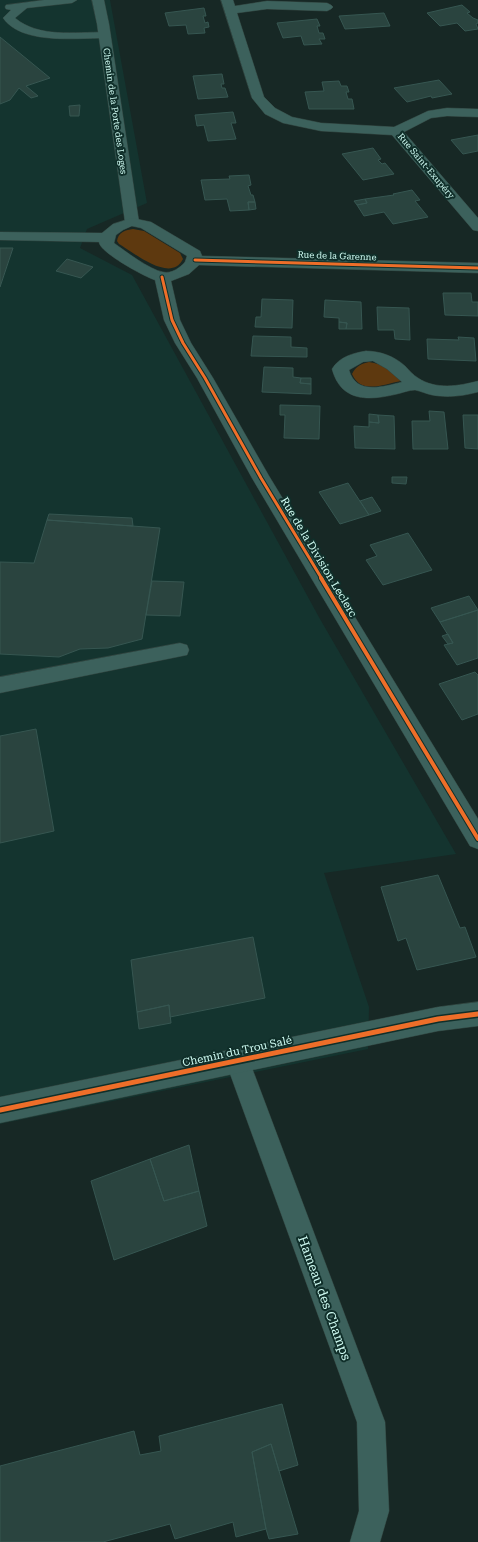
<svg xmlns="http://www.w3.org/2000/svg" width="478" height="1542" font-family="'Roboto Serif',serif">
	<style>
		.built { fill: #14342f }
		.green { fill: #5e390f }
		.building { fill: #2a443f; stroke: #365651 }
		.lines { fill: none; stroke-linecap: round; stroke-linejoin: round }
		.lane-casing { stroke: #31443f; stroke-width: 1 }
		.street-casing { stroke: #31443f; stroke-width: 1 }
		.secondary-casing { stroke: #31443f; stroke-width: 1 }
		.lane { fill: #3c615c; fill-rule: evenodd }
		.street { fill: #3c615c; fill-rule: evenodd }
		.secondary { fill: #3c615c; fill-rule: evenodd }
		.cycleway-far2-casing { stroke: #102f2a; stroke-width: 5 }
		.cycleway-far1-casing { stroke: #102f2a; stroke-width: 6 }
		.cycleway-casing { stroke: #102f2a; stroke-width: 8 }
		.cycleway-far2 { stroke: #ee6e29; stroke-width: 3 }
		.cycleway-far1 { stroke: #ee6e29; stroke-width: 4 }
		.cycleway { stroke: #ee6e29; stroke-width: 5 }
		.labels { text-anchor: middle; stroke-width: 4; stroke-linejoin: round; paint-order: stroke }
		.far-street-label { font-size: 9px; fill: #d0fcf3; stroke: #102f2a }
		.street-label { font-size: 11px; fill: #d0fcf3; stroke: #102f2a }
		.near-street-label { font-size: 13px; fill: #d0fcf3; stroke: #102f2a }
	</style>
	<rect width="100%" height="100%" fill="#172825"/>
	<!-- built -->
	<path class="built" d="M0,0H110L147,203L87,229L80,248L132,275L320,619L456,854L324,873L369,1007L368,1049L0,1124Z"/>
	<!-- green -->
	<path class="green" d="M133,229L144,231L180,253L183,259C171,284 133,252 119,244L117,241C118,232 126,230 133,229Z
		M369,362C383,364 392,370 401,381C384,384 361,395 352,374C356,366 361,364 369,362Z"/>
	<!-- building -->
	<path class="building" d="M462,5L470,12L467,13L473,18L478,20V23L476,24L478,29L465,31L457,23L440,26L427,13Z
		M204,8L206,16H203L205,23L208,22L209,27L204,28L205,33L188,34L186,25L169,26L165,13Z
		M384,13L390,26L345,29L339,16Z
		M317,19L320,26H317L319,33H323L325,39H319L322,44L304,45L301,36L283,38L277,23Z
		M0,37L50,78L26,86L38,96L31,98L19,88L10,100L0,104Z
		M222,74L224,84H221L222,88H225L228,97L198,99L193,76Z
		M439,80L452,94L432,98L431,96L407,102L394,88Z
		M339,81L341,86H347L349,92H346L348,99H352L354,109H309L305,92L324,91L322,82Z
		M80,105L79,116H70L69,106Z
		M233,112L236,123H231L236,139L208,141L204,125L197,126L195,115Z
		M478,135V151L463,154L451,140Z
		M373,148L381,159L378,160L382,164L385,163L394,174L363,180L342,154Z
		M249,175L251,185L248,186L251,195H253L255,202H248L249,210L230,211L227,199L205,200L201,180L230,179L229,176Z
		M412,190L420,200L415,201L428,217L393,224L384,212L364,216L357,205L367,203L365,199L394,195L393,194Z
		M365,199L367,203L357,205L354,201Z
		M248,202H255L256,209L249,210Z
		M0,248H13L0,287Z
		M67,259L93,267L81,278L56,271Z
		M443,293H471L472,302H478V316L445,315Z
		M262,299L293,300L292,328L255,327L256,317H261Z
		M325,300L361,302L362,329H346L347,323L339,322V318L324,317Z
		M377,307L409,308L410,340L395,339L394,330H378Z
		M339,322L347,323L346,329H339Z
		M253,336L291,337V347L307,348V357L251,356Z
		M458,337L474,338L476,361L428,359L427,339L459,340Z
		M264,367L293,368V377L301,378L300,383L311,384V394L262,392Z
		M301,378H311V384L300,383Z
		M280,405L320,406L319,439L284,438L285,415H280Z
		M429,411L444,412L448,449H413L412,421H430Z
		M369,414L378,415L379,423L369,422Z
		M378,415L394,416L395,449L355,448L354,426L369,427V422L379,423Z
		M463,415H478V449L465,448Z
		M392,477H407L406,484L392,483Z
		M348,483L369,515L340,524L319,492Z
		M372,497L381,511L369,515L360,501Z
		M49,514L132,518L133,526L47,520Z
		M47,520L160,528L142,639L108,648L80,649L59,657L0,654V562L34,563Z
		M408,533L432,570L383,585L366,560L377,556L370,545Z
		M152,581L184,582L180,616L146,615Z
		M469,596L478,610L440,622L431,608Z
		M478,610V658L457,665L444,645L453,643L440,622Z
		M448,634L453,643L448,644L442,636Z
		M475,672L478,675V714L462,720L439,684Z
		M36,729L54,831L0,843V736Z
		M438,875L460,928L465,927L476,957L417,970L406,938L398,941L381,887Z
		M253,937L265,998L170,1017L169,1005L137,1012L131,960Z
		M169,1005L171,1023L139,1029L137,1012Z
		M189,1145L199,1191L164,1201L150,1159Z
		M150,1159L164,1201L199,1191L207,1226L114,1260L91,1181Z
		M282,1404L298,1465L279,1471L271,1444L252,1452L266,1529L236,1537L233,1522L175,1539L170,1524L103,1542H0V1466L134,1431L140,1455L161,1451L159,1436Z
		M271,1444L298,1534L269,1539L266,1529L252,1452Z"/>
	<g class="lines">
		<!-- lane casing -->
		<g class="lane-casing">
			<path id="lane" d="M44,0H77L72,3L27,8L15,18C39,38 75,32 105,32L111,35L105,38C75,38 22,45 3,18L11,10L6,9L5,7L6,5Z
				M180,643L187,645L189,650L187,655L0,693V677Z
				M237,1048L245,1052L249,1060L385,1422L389,1511L380,1542H350L359,1511L357,1422L225,1060L229,1052Z"/>
		</g>
		<!-- street casing -->
		<g class="street-casing">
			<path id="street" d="M92,0H104L109,24L139,222L137,225L132,226L127,225L125,222L97,24Z
				M221,0H233L235,6L267,1L327,3L331,5L333,7L331,9L327,11L267,9L237,13L264,97L275,108L292,117L321,123L394,127L428,111L447,108L478,109V117L447,116L431,118L404,132L478,218V231L473,230L392,135L321,131L283,123L265,114L252,98Z
				M366,351C380,351 394,356 405,366C409,370 413,375 418,378C436,390 459,386 478,381V392C463,396 448,398 432,395C427,394 420,391 415,390C409,390 402,393 397,394C368,401 341,402 332,369C339,357 353,353 366,351ZM373,361L387,369L402,382C382,387 356,395 349,370L363,362Z
				M478,1002V1026L438,1031L0,1123V1097L438,1007Z"/>
		</g>
		<!-- secondary casing -->
		<g class="secondary-casing">
			<path id="secondary" d="M132,218L151,222L200,251L202,256L478,263V273L199,265L189,274L171,281L180,320L191,343L213,378L269,476L478,819V849L470,846L252,478L197,378L175,343L164,320L155,280C145,277 99,252 99,242L0,240V232L102,233L113,224ZM132,226L141,228L187,256L185,262C180,268 171,274 163,272C150,270 125,251 114,243L116,235L123,230Z"/>
		</g>
		<!-- lane -->
		<use href="#lane" class="lane"/>
		<!-- street -->
		<use href="#street" class="street"/>
		<!-- secondary -->
		<use href="#secondary" class="secondary"/>
		<!-- cycleway-far2 casing -->
		<g class="cycleway-far2-casing">
			<path id="cycleway-far2" d="M195,260L478,268
				M162,277L172,320L183,343L205,378L261,478L322,579"/>
		</g>
		<!-- cycleway-far1 casing -->
		<g class="cycleway-far1-casing">
			<path id="cycleway-far1" d="M321,578L478,839"/>
		</g>
		<!-- cycleway casing -->
		<g class="cycleway-casing">
			<path id="cycleway" d="M0,1110L438,1019L478,1014"/>
		</g>
		<!-- cycleway-far2 -->
		<use href="#cycleway-far2" class="cycleway-far2"/>
		<!-- cycleway-far1 -->
		<use href="#cycleway-far1" class="cycleway-far1"/>
		<!-- cycleway -->
		<use href="#cycleway" class="cycleway"/>
	</g>
	<g class="labels">
		<!-- far-street labels -->
		<g class="far-street-label">
			<text transform="translate(115 111) rotate(82)" y="3">Chemin de la Porte des Loges</text>
			<text transform="translate(426 166) rotate(50)" y="3">Rue Saint-Exupéry</text>
			<text transform="translate(337 256) rotate(2)" y="3">Rue de la Garenne</text>
		</g>
		<!-- street labels -->
		<g class="street-label">
			<text transform="translate(319 557) rotate(59)" y="4">Rue de la Division Leclerc</text>
			<text transform="translate(237 1051) rotate(-12)" y="4">Chemin du Trou Salé</text>
		</g>
		<!-- near-street labels -->
		<g class="near-street-label">
			<text transform="translate(325 1298) rotate(70)" y="5">Hameau des Champs</text>
		</g>
	</g>
</svg>
